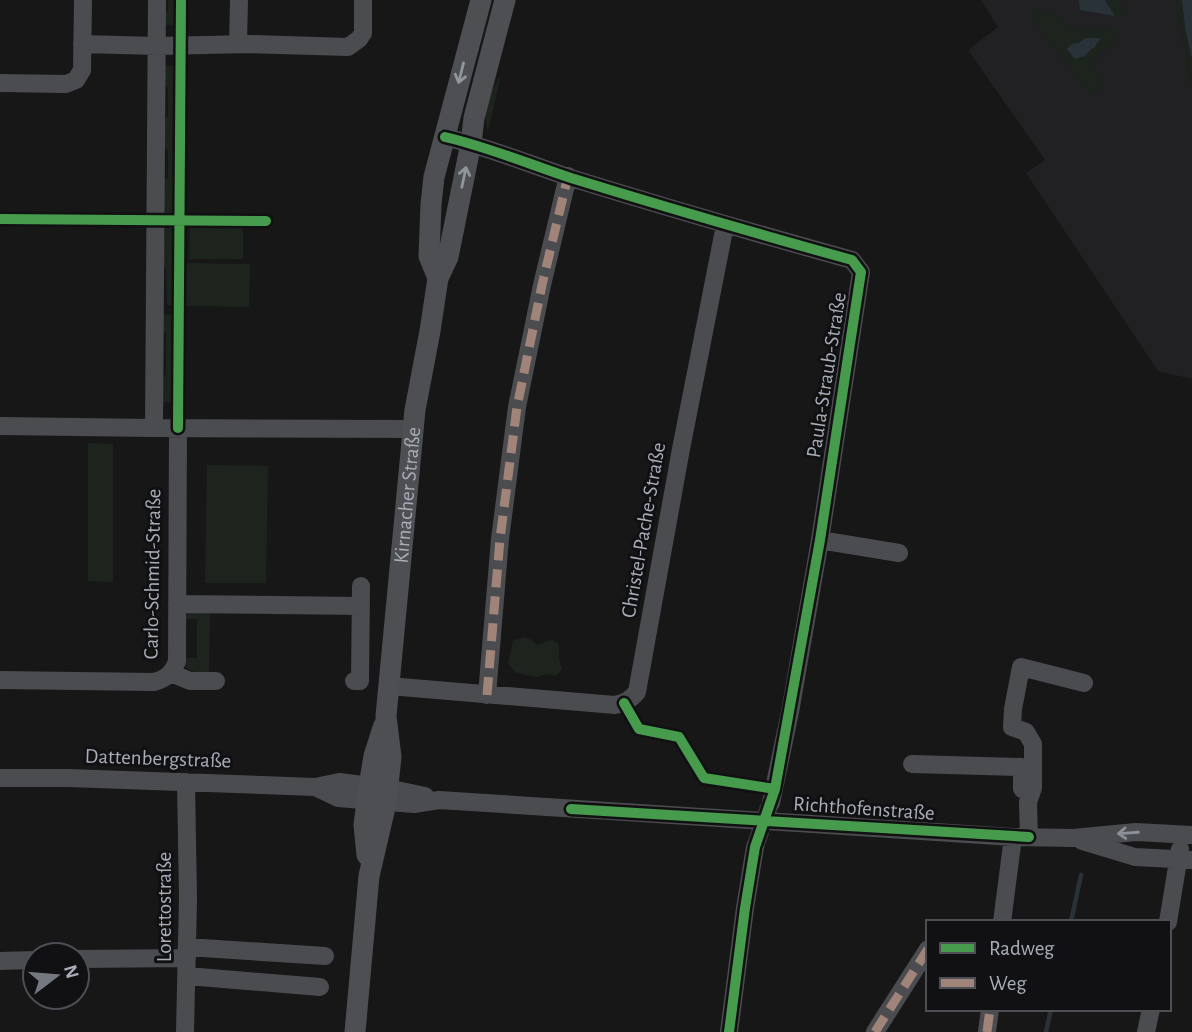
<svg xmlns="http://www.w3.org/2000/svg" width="1192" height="1032" font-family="'Alegreya Sans',sans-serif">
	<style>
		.built { fill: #212123 }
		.green { fill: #1d241e; fill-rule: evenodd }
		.water { fill: #2a3239 }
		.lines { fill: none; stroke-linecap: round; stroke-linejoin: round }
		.stream { stroke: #2a3239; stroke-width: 4.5 }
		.minor-tunnel { stroke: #343537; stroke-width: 18; stroke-dasharray: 18 9; stroke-linecap: butt }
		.minor { stroke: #4b4c50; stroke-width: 18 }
		.major { stroke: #4d4f52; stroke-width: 21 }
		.quiet { stroke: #a18479; stroke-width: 9; stroke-dasharray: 18 9; stroke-linecap: butt }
		.cycleway-casing { stroke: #111113; stroke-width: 15 }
		.cycleway { stroke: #469c4c; stroke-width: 10 }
		.oneway { stroke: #91969e }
		.oneway2 { stroke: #8c9099 }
		.labels { text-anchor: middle; stroke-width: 6; stroke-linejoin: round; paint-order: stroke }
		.street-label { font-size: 21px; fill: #a8adb8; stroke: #111113 }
	</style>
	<rect width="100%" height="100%" fill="#171717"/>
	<!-- built -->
	<path class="built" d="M981,0H1176L1192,85V379L1158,371L1026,173L1045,160L968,50L998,27Z"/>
	<!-- green -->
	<path class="green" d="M168,0H179V26L165,25L164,13L168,11Z
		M1105,0H1121L1124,17L1115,16Z
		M1176,0H1182L1185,28L1192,59V85Z
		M1034,10L1059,14L1063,24C1074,28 1086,33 1097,27C1102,32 1107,29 1113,27V31L1119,39L1091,63L1100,74L1097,77L1104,87L1091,96L1033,19ZM1100,38V42L1094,48H1091L1085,56L1072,57L1067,50C1070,46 1074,42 1079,43L1084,39Z
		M164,66H178L177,218L165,217L163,181L168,177V150L163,146V121L168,116V88L164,83Z
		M501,75L488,131C481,109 490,93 501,75Z
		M166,225H177L176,305H167L166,268L162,263Z
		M190,227H243V259H189Z
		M183,263L250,264L249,307L182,306Z
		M177,314L176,402H161V380L166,375V334L161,329L163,316L166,315Z
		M88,443L113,444V582L88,581Z
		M207,465L268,466L266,583H205Z
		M210,612L209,672C197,672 184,674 183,658H197V619H184L189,613Z
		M523,637L530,639L538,645L552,639L559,645V658L562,669L556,676L547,674L538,677L516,673L508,663L513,641Z"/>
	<!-- water -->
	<path class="water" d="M1079,0H1105L1115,16L1080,10Z
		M1182,0H1192V59L1185,28Z
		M1085,38H1101L1094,48L1091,49L1085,56L1075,59L1067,49C1070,46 1074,42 1079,43Z"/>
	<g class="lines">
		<!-- stream -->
		<path class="stream" d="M1071,922L1081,875
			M1046,1032L1051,1009"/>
		<!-- minor-tunnel -->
		<path class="minor-tunnel" d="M755,847L769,807"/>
		<!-- minor -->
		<path class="minor" d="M157,0L154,428L413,429
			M82,44L157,46L250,44L348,47L359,39L363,33V0
			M238,44L239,0
			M0,83L66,84L76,80L82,70L83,0
			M445,137C488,147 529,164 571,178C665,207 758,234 852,260L861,272L820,540L790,712L771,803
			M0,426L154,428
			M820,540L899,553
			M177,604L361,606
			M171,673L190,681H216
			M0,680L154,682C166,679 173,673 177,661L178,428
			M354,681H360L361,586
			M389,686L615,705C625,703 630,700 637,692L681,449L725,225
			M487,695L500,539L517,407L542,285L568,176
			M912,764L1022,767V789
			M0,778H69L315,787L339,782L387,788L425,796
			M315,787L338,798L414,804L439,800L1013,837L1073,838L1136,832L1192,835
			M1029,837L1028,802L1033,788V744L1026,732L1012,727L1013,709L1021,667L1084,683
			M1082,841L1135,857L1192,860
			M1002,922L1013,837
			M1168,922L1180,849
			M187,947L325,956
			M77,959L187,958
			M0,961L35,960
			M187,976L320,987
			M185,1032L188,898L186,782
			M729,1032L745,908L755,847
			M875,1032L928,949
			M987,1032L990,1009
			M1146,1032L1151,1009"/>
		<!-- major -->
		<g class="major">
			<path d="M438,278L429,256L431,204L434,177L481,0"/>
			<path d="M367,855L364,825L369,786L374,756L384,725"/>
			<path id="s1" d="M355,1032L369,876L386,803L391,757L386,716L415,410L430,331L438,278L448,257L471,143L474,118L505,0"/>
		</g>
		<!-- quiet -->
		<path class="quiet" d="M487,695L500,539L517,407L542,285L568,176
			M875,1032L928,949
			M987,1032L990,1009"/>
		<!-- cycleway casing -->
		<g class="cycleway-casing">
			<path id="cycleway" d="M445,137C488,147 529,164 571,178C665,207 758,234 852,260L861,272L820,540L775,789L755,847L745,908L729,1032
				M0,219L266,221
				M178,428L181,0
				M624,703L639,729L679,737L704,778L775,789
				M571,809L1029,837"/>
		</g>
		<!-- cycleway -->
		<use href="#cycleway" class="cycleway"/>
	</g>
	<!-- one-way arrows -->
	<defs><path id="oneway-shaft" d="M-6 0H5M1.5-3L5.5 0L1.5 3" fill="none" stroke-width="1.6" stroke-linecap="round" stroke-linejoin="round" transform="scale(1.75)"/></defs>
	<g class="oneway">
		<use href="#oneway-shaft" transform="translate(461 73) rotate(104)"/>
		<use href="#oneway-shaft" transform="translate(464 177) rotate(-78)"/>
	</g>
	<use class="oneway2" href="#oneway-shaft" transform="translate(1128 833) rotate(176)"/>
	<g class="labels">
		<!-- street labels -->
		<g class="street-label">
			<text transform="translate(826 375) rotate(-81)" y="7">Paula-Straub-Straße</text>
			<text dy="7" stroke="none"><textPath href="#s1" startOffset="541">Kirnacher Straße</textPath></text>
			<text transform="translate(643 530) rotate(-80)" y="7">Christel-Pache-Straße</text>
			<text transform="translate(152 574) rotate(-89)" y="7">Carlo-Schmid-Straße</text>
			<text transform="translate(158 758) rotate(2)" y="7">Dattenbergstraße</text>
			<text transform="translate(864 808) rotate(4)" y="7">Richthofenstraße</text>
			<text transform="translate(164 907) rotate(-90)" y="7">Lorettostraße</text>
		</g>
	</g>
	<!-- legend -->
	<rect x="926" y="920" width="245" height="91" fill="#111113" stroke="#4d4f55" stroke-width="2"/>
	<rect x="940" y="943" width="35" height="10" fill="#469c4c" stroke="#4d4f55" stroke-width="2"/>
	<text x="989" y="955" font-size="21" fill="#a8adb8">Radweg</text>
	<rect x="940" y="978" width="35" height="10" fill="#a18479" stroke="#4d4f55" stroke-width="2"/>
	<text x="989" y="990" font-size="21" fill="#a8adb8">Weg</text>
	<!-- north arrow -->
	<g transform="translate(56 976) rotate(74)"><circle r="33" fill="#111113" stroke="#4d4f55" stroke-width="2"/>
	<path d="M0-5L12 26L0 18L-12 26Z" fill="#757880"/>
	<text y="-10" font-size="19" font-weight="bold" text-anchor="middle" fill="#a8adb8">N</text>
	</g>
</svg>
